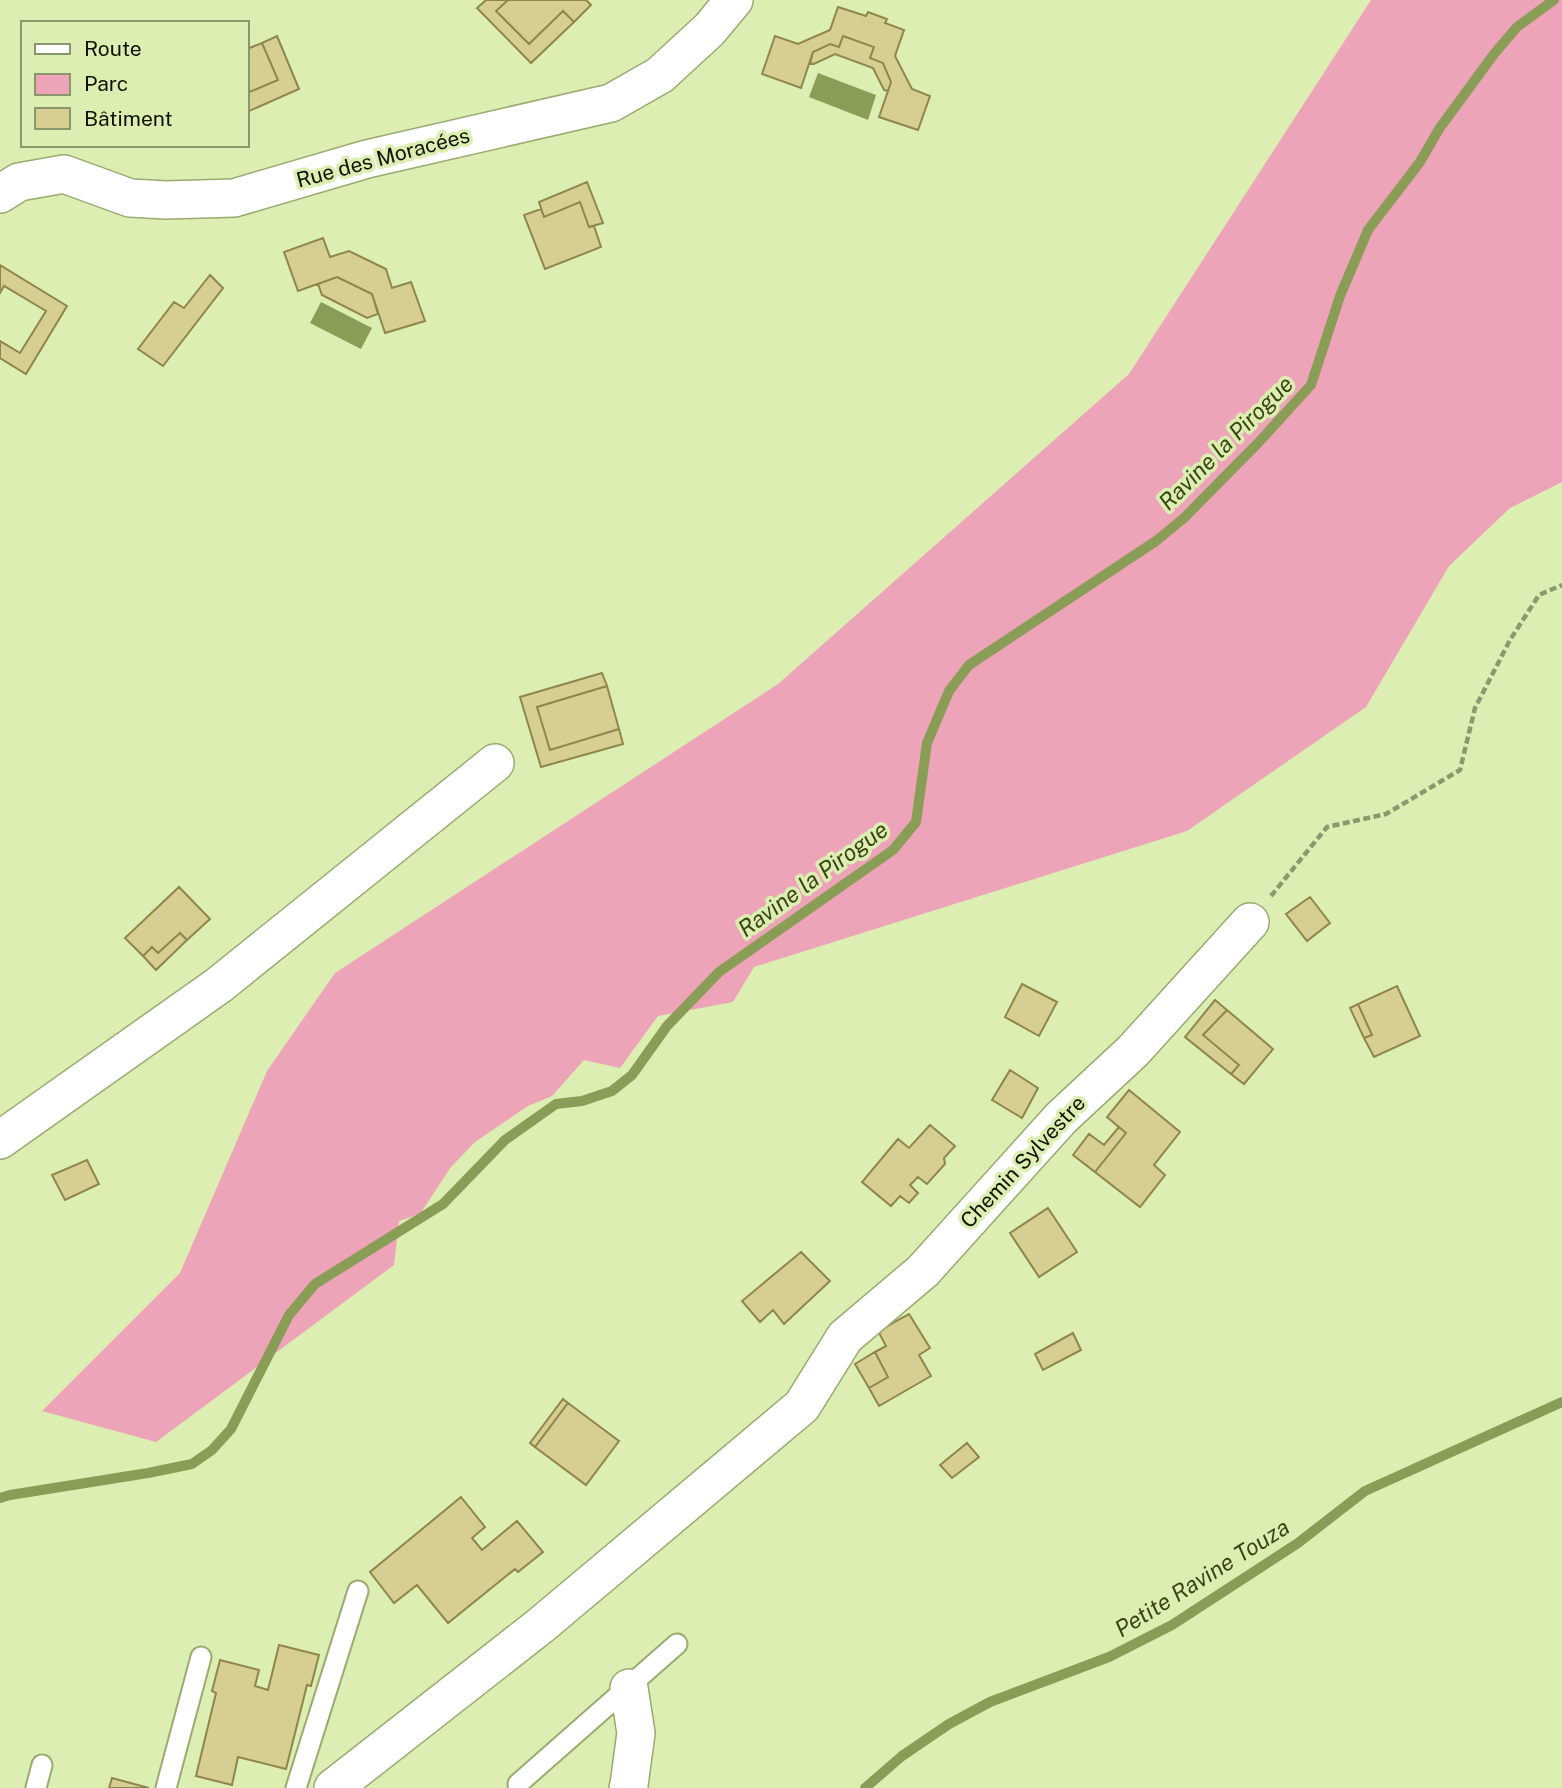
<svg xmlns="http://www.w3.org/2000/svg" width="1562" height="1788" font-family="'Public Sans',sans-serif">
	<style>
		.green { fill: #eda4b8 }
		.water { fill: #8a9d56 }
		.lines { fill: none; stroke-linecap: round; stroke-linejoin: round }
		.stream { stroke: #8a9d56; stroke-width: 10 }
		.building { fill: #d7cf92; stroke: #8f864b; stroke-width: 2 }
		.service-casing { stroke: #9aaa71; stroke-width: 23 }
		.minor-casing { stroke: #9aaa71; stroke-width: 40 }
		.path { stroke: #8c986d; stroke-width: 4.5; stroke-dasharray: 7 3.5; stroke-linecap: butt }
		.service { stroke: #fff; stroke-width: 19 }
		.minor { stroke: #fff; stroke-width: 37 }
		.labels { text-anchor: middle; stroke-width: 7; stroke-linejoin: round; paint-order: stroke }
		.street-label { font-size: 21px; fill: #0e1301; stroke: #dceeb2 }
		.water-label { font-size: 23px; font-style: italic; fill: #3a4611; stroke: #dceeb2 }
	</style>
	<rect width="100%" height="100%" fill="#dceeb2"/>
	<!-- green -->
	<path class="green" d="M1371,0H1562V482L1510,508L1449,566L1366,707L1187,831L754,967L733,1002L658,1016L620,1068L584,1060L552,1096L528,1106L475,1142L451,1167L420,1214L399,1221L394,1265L156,1442L42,1411L180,1273L267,1071L335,973L778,684L1129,374Z"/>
	<!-- water -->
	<path class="water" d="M818,73L876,95L868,120L809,97Z
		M321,302L372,328L361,349L310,323Z"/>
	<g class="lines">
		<!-- stream -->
		<path class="stream" d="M0,1498L10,1495L148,1473L192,1464L212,1450L231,1429L289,1315L315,1284L443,1204L505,1140L556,1104L582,1101L612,1091L632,1075L667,1026L719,972L893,850L916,822L927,743L949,691L969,665L1156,541L1184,518L1259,442L1311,385L1340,296L1368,230L1420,162L1439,129L1494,54L1517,27L1554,0
			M865,1788L902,1756L949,1724L990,1702L1109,1657L1172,1625L1298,1543L1365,1491L1562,1402"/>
	</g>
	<!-- building -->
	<path class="building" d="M486,0H508L496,11L529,44L563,11L574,22L531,63L477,8Z
		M508,0H586L591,5L574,22L563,11L529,44L496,11Z
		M838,7L866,16L868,12L887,19L885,23L904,30L895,56L912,89L930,96L918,130L879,117L891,82L883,63L870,58L874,47L843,36L839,47L830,44L813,52L801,88L762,74L775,36L798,44L830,30Z
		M277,36L299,89L247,112V93L278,80L262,43Z
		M843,36L874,47L870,58L883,63L891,82L888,91L884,90L873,68L835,54L814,64L810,63L813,52L830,44L839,47Z
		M262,43L278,80L247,93V49Z
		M587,182L603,223L589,227L580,202L544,217L539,202Z
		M580,202L589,227L594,226L601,247L545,269L524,215L541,209L544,217Z
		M323,238L330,257L349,251L386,269L392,288L411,282L425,321L385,333L372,294L337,277L298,291L284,252Z
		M0,265L67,306L26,374L0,358V341L20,353L46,311L4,286L0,293Z
		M210,275L223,288L163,366L138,349L174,302L184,308Z
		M337,277L372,294L378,314L367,318L322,295L318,284Z
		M602,673L607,686L537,707L550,750L619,729L623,744L541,767L520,697Z
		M607,686L619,729L550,750L537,707Z
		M179,887L210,919L187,940L180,933L158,953L152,947L143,956L125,938Z
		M1310,897L1330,923L1307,941L1286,914Z
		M180,933L187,940L156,970L143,956L152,947L158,953Z
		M1022,984L1057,1002L1039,1036L1005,1017Z
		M1397,986L1420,1036L1374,1057L1364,1038L1372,1035L1358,1004Z
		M1215,1000L1227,1010L1203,1035L1239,1065L1231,1074L1185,1037Z
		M1358,1004L1372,1035L1364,1038L1350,1008Z
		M1227,1010L1273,1049L1244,1084L1231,1074L1239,1065L1203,1035Z
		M1010,1070L1038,1088L1022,1118L992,1100Z
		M1129,1090L1180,1132L1154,1165L1165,1175L1140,1207L1095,1172L1126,1133L1107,1117Z
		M930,1125L955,1146L944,1158L945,1164L927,1184L918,1177L910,1185L918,1193L909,1203L900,1196L891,1206L862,1182L898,1139L909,1148Z
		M1119,1127L1126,1133L1095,1172L1073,1155L1089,1134L1104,1145Z
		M87,1160L99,1184L65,1200L52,1175Z
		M1048,1208L1077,1252L1039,1277L1010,1233Z
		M801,1252L830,1281L784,1324L773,1310L760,1322L742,1301Z
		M909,1314L930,1348L919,1355L931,1376L879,1406L869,1388L888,1377L875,1352L886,1346L878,1331Z
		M1073,1333L1081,1350L1043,1370L1035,1354Z
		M875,1352L888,1377L869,1388L855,1364Z
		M563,1399L568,1403L535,1447L530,1443Z
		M568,1403L619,1441L586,1485L535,1447Z
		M967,1443L979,1457L952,1478L940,1465Z
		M461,1497L485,1527L472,1538L482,1550L517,1521L543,1552L518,1572L515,1569L448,1623L417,1585L394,1603L370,1572Z
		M279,1645L319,1655L311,1686L307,1685L286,1769L238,1757L232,1785L196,1776L216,1693L212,1691L220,1660L259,1670L255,1686L268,1690Z
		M112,1778L149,1788H109Z"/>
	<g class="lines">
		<!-- service casing -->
		<g class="service-casing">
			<path id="service" d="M518,1784L677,1644
				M36,1788L42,1765
				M166,1788L201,1657
				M296,1788L358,1591"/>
		</g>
		<!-- minor casing -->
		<g class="minor-casing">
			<path id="minor" d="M0,194L19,182L64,174L130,198L166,200L234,198L367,159L611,103L660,75L709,30L734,0
				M0,1140L219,985L495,763
				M333,1788L540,1626L802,1406L845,1337L923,1271L1061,1118L1133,1051L1250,922
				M628,1788L629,1785L636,1733L629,1688"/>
		</g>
		<!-- path -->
		<path class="path" d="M1271,896L1327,827L1386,814L1460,770L1475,708L1510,640L1539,595L1562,585"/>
		<!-- service -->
		<use href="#service" class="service"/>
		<!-- minor -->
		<use href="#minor" class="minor"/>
	</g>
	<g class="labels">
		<!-- street labels -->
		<g class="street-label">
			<text transform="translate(383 158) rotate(-15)" y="7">Rue des Moracées</text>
			<text transform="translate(1023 1162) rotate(-47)" y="7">Chemin Sylvestre</text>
		</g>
		<!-- water labels -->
		<g class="water-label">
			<text transform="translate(1226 443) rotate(-45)" y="8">Ravine la Pirogue</text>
			<text transform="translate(813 879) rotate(-36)" y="8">Ravine la Pirogue</text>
			<text transform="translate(1202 1578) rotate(-32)" y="8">Petite Ravine Touza</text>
		</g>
	</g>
	<!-- legend -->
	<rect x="21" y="21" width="228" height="126" fill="#dceeb2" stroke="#8a966b" stroke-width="2"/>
	<rect x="35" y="44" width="35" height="10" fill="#ffffff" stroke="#8a966b" stroke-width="2"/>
	<text x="84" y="56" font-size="21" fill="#0e1301">Route</text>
	<rect x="35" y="74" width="35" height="21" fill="#eda4b8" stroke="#8a966b" stroke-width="2"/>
	<text x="84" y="91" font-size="21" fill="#0e1301">Parc</text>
	<rect x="35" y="108" width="35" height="21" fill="#d7cf92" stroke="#8a966b" stroke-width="2"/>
	<text x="84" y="126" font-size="21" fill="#0e1301">Bâtiment</text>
</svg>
